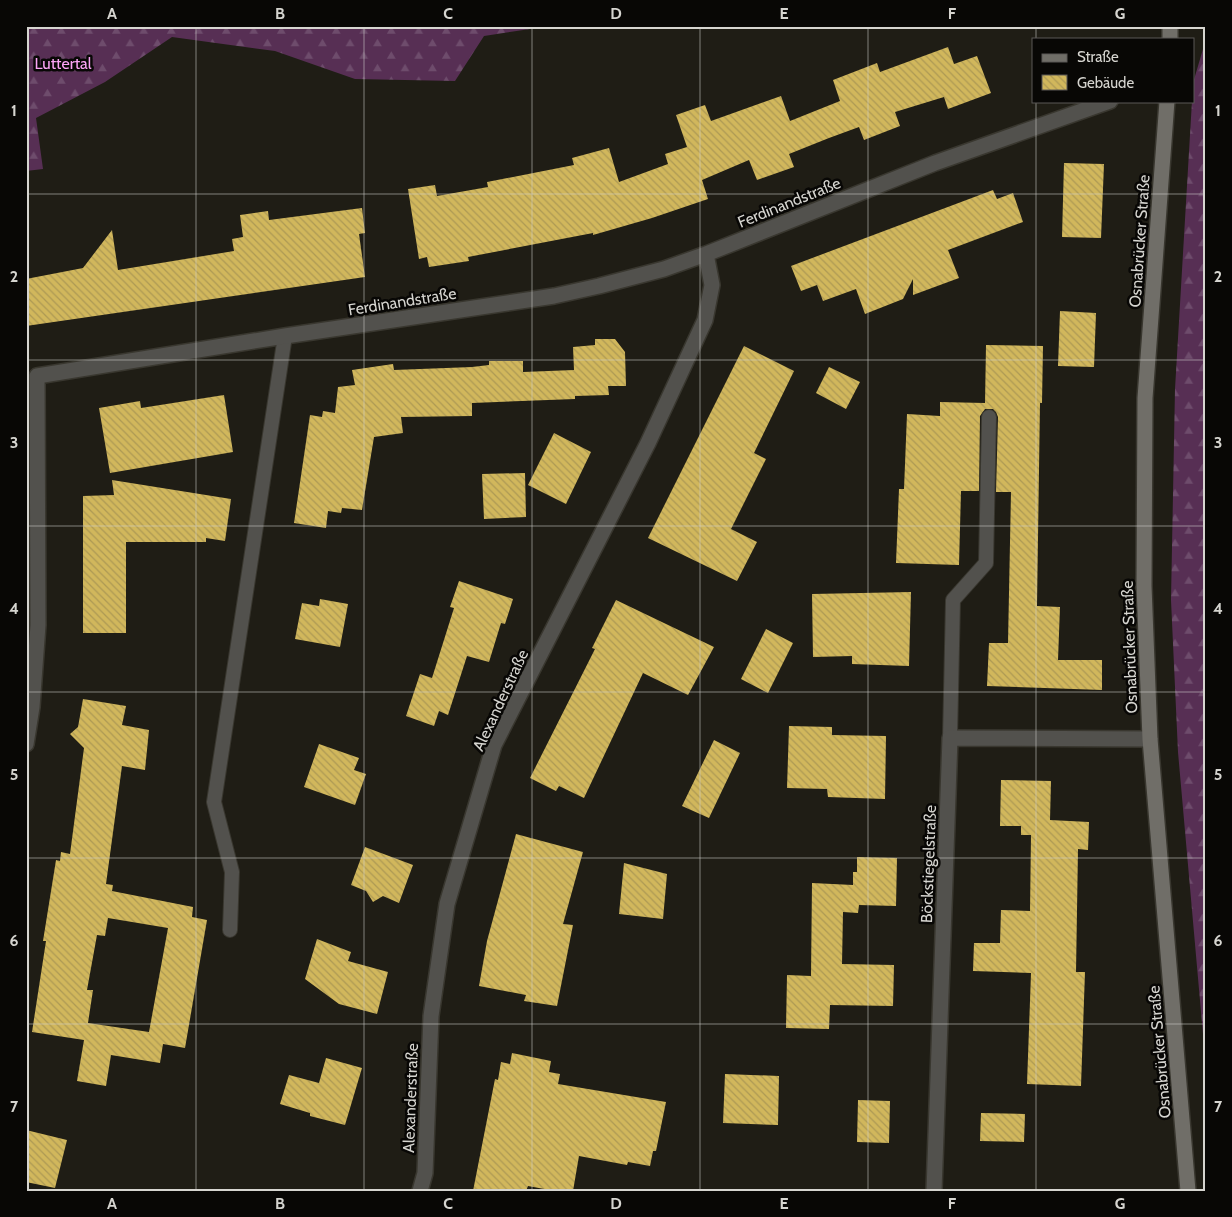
<svg xmlns="http://www.w3.org/2000/svg" width="1232" height="1217" font-family="Cabin,sans-serif">
	<style>
		.forest { fill: url(#forest-firs) }
		.building { fill: url(#building-back-hatch); fill-rule: evenodd }
		.lines { fill: none; stroke-linecap: round; stroke-linejoin: round }
		.lane-casing { stroke: #39372f; stroke-width: 16 }
		.street-casing { stroke: #39372f; stroke-width: 18 }
		.secondary-casing { stroke: #39372f; stroke-width: 18 }
		.lane { stroke: #52514d; stroke-width: 14 }
		.street { stroke: #52514d; stroke-width: 15 }
		.secondary { stroke: #706e68; stroke-width: 15 }
		.grid { fill: none; stroke: #d6d5d0; stroke-width: 1; stroke-opacity: 0.55 }
		.labels { text-anchor: middle; stroke-width: 5; stroke-linejoin: round; paint-order: stroke }
		.park-label { font-size: 16px; fill: #fca4f6; stroke: #080705 }
		.street-label { font-size: 16px; fill: #d6d5d0; stroke: #080705 }
		.neatline { fill: none; stroke: #d6d5d0; stroke-width: 2 }
		.grid-label { font-size: 16px; text-anchor: middle; font-weight: bold; fill: #d6d5d0 }
	</style>
	<defs>
		<pattern id="forest-firs" width="22" height="20" patternUnits="userSpaceOnUse" patternTransform="scale(1.25)"><rect width="22" height="20" fill="#572f54"/><path d="M5 1l3.5 6h-7zM16 11l3.5 6h-7z" fill="#6e4c6c"/></pattern>
		<pattern id="building-back-hatch" width="6" height="6" patternUnits="userSpaceOnUse" patternTransform="scale(1.25)"><rect width="6" height="6" fill="#d1b75c"/><path d="M-1 5l2 2M0 0l6 6M5-1l2 2" fill="none" stroke="#ad9954"/></pattern>
	</defs>
	<rect width="100%" height="100%" fill="#1f1d15"/>
	<!-- forest -->
	<path class="forest" d="M26,26H529L530,29L484,36L455,81L355,79L275,51L172,37L105,82L36,118L43,169L26,171Z
		M1204,26H1206V1068L1178,752L1171,600L1175,389L1192,101H1193V83L1203,49Z"/>
	<!-- building -->
	<path class="building" d="M948,47L954,64L977,56L991,93L948,109L944,97L895,112L900,126L864,140L859,127L829,138L789,154L794,167L757,180L749,160L702,180L708,199L652,218L593,235V233L468,257L469,261L429,267L427,257L419,259L408,189L435,185L437,196L488,187L487,182L574,165L572,158L609,148L619,182L668,164L665,154L687,147L676,115L705,105L711,121L781,96L790,121L840,101L833,80L877,63L880,72Z
		M1064,163L1104,164L1101,238L1062,237Z
		M993,190L997,199L1013,193L1023,222L948,250L959,278L913,295V279L903,299L865,314L856,289L823,301L817,285L801,291L791,266Z
		M362,208L365,233L359,234L365,277L26,326V279L83,268L112,230L118,270L234,251L232,239L243,237L240,215L268,211L269,220Z
		M1060,311L1096,313L1094,367L1058,366Z
		M595,339H615L625,352L626,386H608L609,395L575,396V399L472,403V416L401,417L403,433L374,437L362,510L342,508L341,513L328,511L326,528L294,523L310,415L322,417L323,411L335,413L338,387L355,385L352,370L393,364L394,370L472,367L489,365V361H523V372L574,370L573,347L595,345Z
		M986,345L1043,346L1042,403H1040L1037,606L1060,607L1058,660H1102V690L987,686L989,643H1008L1011,492H996L998,417L996,412L993,409H985L980,416L979,491H961L959,565L896,563L899,489H904L907,414L940,416V402L985,403Z
		M744,346L794,371L754,453L766,459L731,529L757,542L737,581L648,538Z
		M829,367L860,382L846,409L816,393Z
		M224,395L233,452L110,473L99,408L140,401L141,408Z
		M554,433L591,452L566,504L528,485Z
		M525,473L526,517L484,519L482,474Z
		M112,480L231,499L225,541L206,538V542H126V633H83V496L114,495Z
		M459,581L513,599L505,624L501,623L489,662L467,656L448,715L439,711L434,726L406,716L420,674L432,678L454,608L450,607Z
		M911,592L909,666L852,664V656L813,657L812,594Z
		M320,599L348,604L340,647L295,639L302,603L319,606Z
		M616,600L714,647L688,695L643,673L584,798L559,786L556,791L530,778L595,649L592,648Z
		M766,629L793,643L768,693L741,679Z
		M83,699L126,706L122,725L149,730L145,770L122,766L106,884L113,885L112,891L193,907L192,917L207,920L185,1048L163,1044L160,1063L111,1055L106,1086L77,1081L84,1040L32,1032L46,941H43L56,860L60,861L61,852L70,854L84,748L70,734L78,727ZM108,918L168,928L149,1032L88,1023L93,990H87L97,935L105,936Z
		M789,726L832,727V735L886,736L885,799L828,797L827,789L787,788Z
		M714,740L740,753L709,818L682,806Z
		M319,744L359,758L354,770L366,774L355,805L304,787Z
		M1001,780L1051,781L1050,820L1089,822L1088,850L1078,849L1076,972H1085L1081,1086L1027,1084L1031,973L973,971L974,943H1000L1001,910L1030,911L1031,835H1021V826H1000Z
		M516,834L583,852L563,924L573,925L557,1006L524,1001L526,995L479,986L487,941Z
		M365,847L413,865L399,903L383,896L373,902L366,891L351,885Z
		M857,857L897,858L896,906L859,905L858,913L843,912L842,964L894,965L893,1006L830,1005L829,1029L786,1028L787,975L811,976L812,883L853,885V872H857Z
		M624,863L667,874L663,919L619,914Z
		M317,939L351,952L348,961L388,972L377,1014L339,1004L305,979Z
		M512,1053L551,1061L549,1072L560,1074L558,1084L666,1102L656,1151H653L650,1166L628,1162L627,1165L579,1156L573,1191H555L528,1186L526,1191H473L495,1079L498,1080L501,1062L510,1064Z
		M326,1058L362,1068L345,1125L310,1116V1113L280,1104L289,1075L319,1083Z
		M725,1074L779,1076L778,1125L723,1123Z
		M858,1100L890,1101L889,1143L857,1142Z
		M981,1113L1025,1114L1024,1142L980,1141Z
		M26,1130L67,1140L55,1188L26,1182Z"/>
	<g class="lines">
		<!-- lane casing -->
		<g class="lane-casing">
			<path id="lane" d="M950,738L953,600L986,563L989,417
				M230,930L232,872L214,802L285,336"/>
		</g>
		<!-- street casing -->
		<g class="street-casing">
			<path id="street" d="M26,744L32,707L38,625L37,376L285,336L554,296L599,286L664,269L706,254L935,163L1110,101
				M420,1191L425,1173L431,1016L447,904L494,745L648,443L705,320L712,285L706,254
				M934,1191L950,738L1150,739"/>
		</g>
		<!-- secondary casing -->
		<g class="secondary-casing">
			<path id="secondary" d="M1170,39V26
				M1167,101L1145,398L1144,586L1150,739L1188,1191"/>
		</g>
		<!-- lane -->
		<use href="#lane" class="lane"/>
		<!-- street -->
		<use href="#street" class="street"/>
		<!-- secondary -->
		<use href="#secondary" class="secondary"/>
	</g>
	<!-- grid -->
	<path class="grid" d="M196,26V1191M364,26V1191M532,26V1191M700,26V1191M868,26V1191M1036,26V39M1036,101V1191M26,194H1206M26,360H1206M26,526H1206M26,692H1206M26,858H1206M26,1024H1206"/>
	<g class="labels">
		<!-- park labels -->
		<g class="park-label">
			<text x="63" y="69">Luttertal</text>
		</g>
		<!-- street labels -->
		<g class="street-label">
			<text transform="translate(789 202) rotate(-22)" y="6">Ferdinandstraße</text>
			<text transform="translate(1139 241) rotate(-86)" y="6">Osnabrücker Straße</text>
			<text transform="translate(402 301) rotate(-9)" y="6">Ferdinandstraße</text>
			<text transform="translate(1129 647) rotate(-92)" y="6">Osnabrücker Straße</text>
			<text transform="translate(500 700) rotate(-65)" y="6">Alexanderstraße</text>
			<text transform="translate(928 864) rotate(-88)" y="6">Böckstiegelstraße</text>
			<text transform="translate(1159 1052) rotate(-95)" y="6">Osnabrücker Straße</text>
			<text transform="translate(410 1098) rotate(-88)" y="6">Alexanderstraße</text>
		</g>
	</g>
	<!-- border -->
	<rect width="1232" height="1217" fill="none" stroke="#080705" stroke-width="55"/>
	<!-- legend -->
	<rect x="1032" y="38" width="162" height="65" fill="#080705" stroke="#5a5956"/>
	<rect x="1042" y="54" width="25" height="8" fill="#706e68" stroke="#5a5956"/>
	<text x="1077" y="62" font-size="15" fill="#d6d5d0">Straße</text>
	<rect x="1042" y="75" width="25" height="15" fill="url(#building-back-hatch)" stroke="#5a5956"/>
	<text x="1077" y="88" font-size="15" fill="#d6d5d0">Gebäude</text>
	<rect x="28" y="28" width="1176" height="1162" class="neatline"/>
	<g class="grid-label">
		<text x="112" y="19">A</text>
		<text x="280" y="19">B</text>
		<text x="448" y="19">C</text>
		<text x="616" y="19">D</text>
		<text x="784" y="19">E</text>
		<text x="952" y="19">F</text>
		<text x="1120" y="19">G</text>
		<text x="14" y="116">1</text>
		<text x="1218" y="116">1</text>
		<text x="14" y="282">2</text>
		<text x="1218" y="282">2</text>
		<text x="14" y="448">3</text>
		<text x="1218" y="448">3</text>
		<text x="14" y="614">4</text>
		<text x="1218" y="614">4</text>
		<text x="14" y="780">5</text>
		<text x="1218" y="780">5</text>
		<text x="14" y="946">6</text>
		<text x="1218" y="946">6</text>
		<text x="14" y="1112">7</text>
		<text x="1218" y="1112">7</text>
		<text x="112" y="1209">A</text>
		<text x="280" y="1209">B</text>
		<text x="448" y="1209">C</text>
		<text x="616" y="1209">D</text>
		<text x="784" y="1209">E</text>
		<text x="952" y="1209">F</text>
		<text x="1120" y="1209">G</text>
	</g>
</svg>
